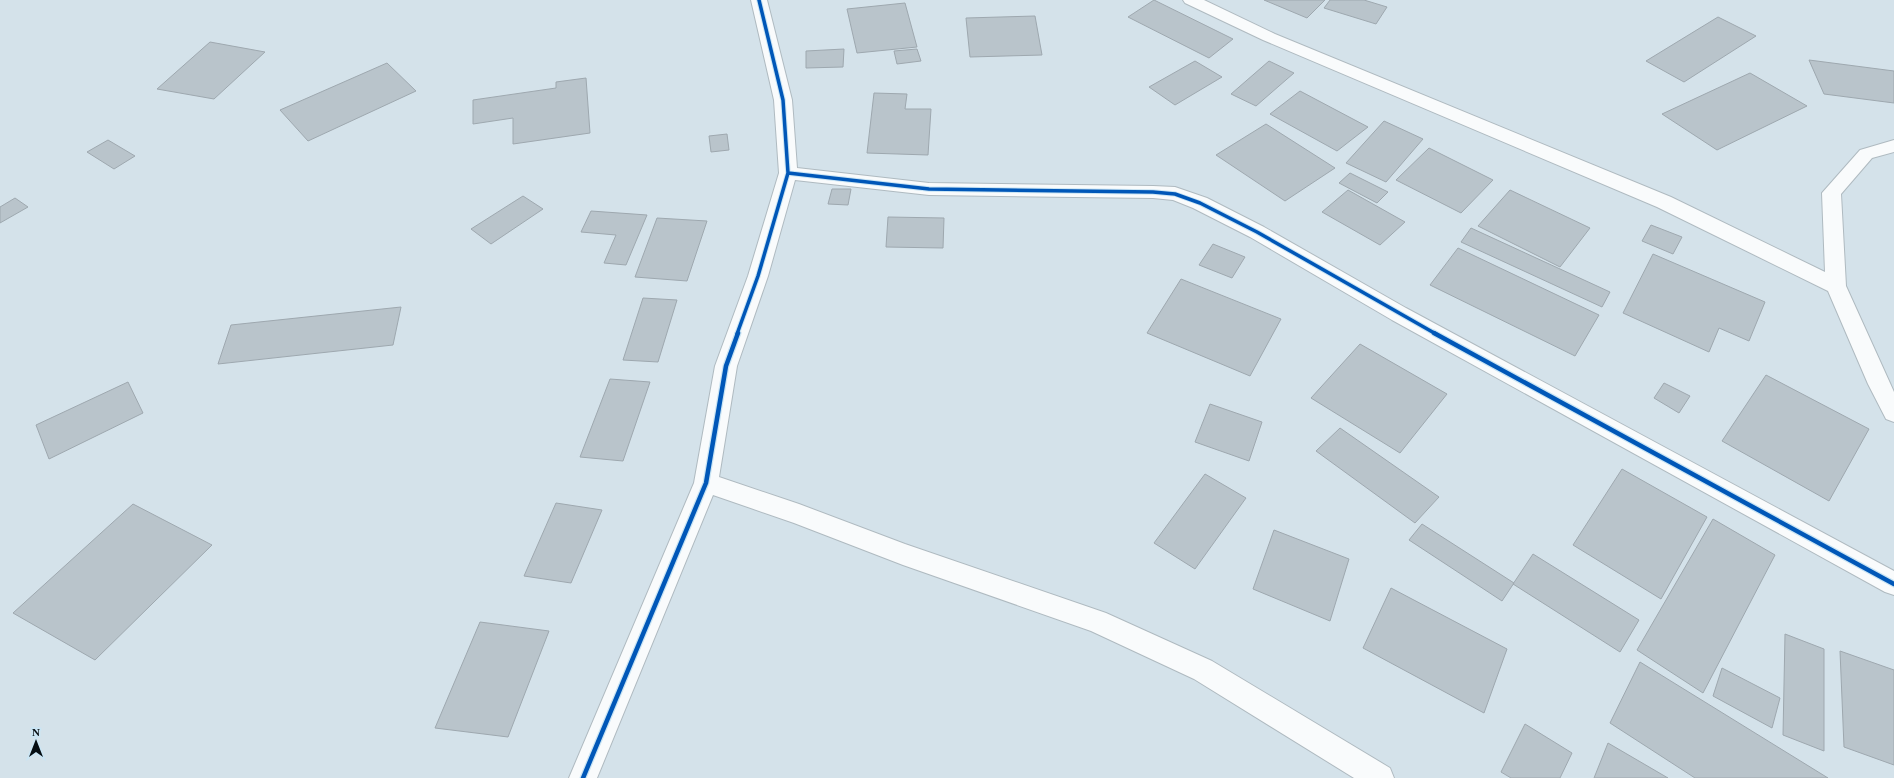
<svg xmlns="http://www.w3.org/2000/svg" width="1894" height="778" font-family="'Times New Roman',serif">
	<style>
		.building { fill: #b9c4cb; stroke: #9ea8af }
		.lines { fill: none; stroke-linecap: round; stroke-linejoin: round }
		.minor-casing { stroke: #afbac0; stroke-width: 2 }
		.minor { fill: #f9fbfc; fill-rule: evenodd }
		.cycleway-far1-casing { stroke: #cae5f4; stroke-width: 5.5 }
		.cycleway-casing { stroke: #cae5f4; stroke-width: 7 }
		.cycleway-far1 { stroke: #0057b8; stroke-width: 3.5 }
		.cycleway { stroke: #0057b8; stroke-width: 4.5 }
	</style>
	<rect width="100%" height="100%" fill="#d4e2ea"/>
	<!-- building -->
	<path class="building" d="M1154,0L1233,39L1209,58L1128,17Z
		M1264,0H1325L1307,18Z
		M1330,0H1364L1387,7L1376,24L1324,8Z
		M905,3L917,47L857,53L847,9Z
		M1035,16L1042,55L970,57L966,18Z
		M1718,17L1756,36L1684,82L1646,61Z
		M210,42L265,52L214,99L157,89Z
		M844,49L843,67L806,68V51Z
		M917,49L921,61L897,64L894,51Z
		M1809,60L1894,71V103L1824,94Z
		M1195,61L1222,77L1175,105L1149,87Z
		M1269,61L1294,73L1256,106L1231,94Z
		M387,63L416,91L308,141L280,110Z
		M1750,73L1807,106L1717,150L1662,114Z
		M586,78L590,133L513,144V118L473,124V100L556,88V82Z
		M1300,91L1368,127L1337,151L1270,114Z
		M874,93L907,94L905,109H931L928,155L867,153Z
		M1384,121L1423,139L1386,182L1346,163Z
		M1266,124L1335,168L1285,201L1216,155Z
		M727,134L729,150L711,152L709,136Z
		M108,140L135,156L114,169L87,152Z
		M1429,148L1493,180L1461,213L1396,180Z
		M1350,173L1388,192L1377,203L1339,183Z
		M832,189H851L848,205L828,204Z
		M1348,190L1405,222L1380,245L1322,212Z
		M1510,190L1590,228L1560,267L1478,226Z
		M523,196L543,209L491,244L471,229Z
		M15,198L28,207L0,223V207Z
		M591,211L647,215L626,265L604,263L616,235L581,232Z
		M888,217L944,218L943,248L886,247Z
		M657,218L707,221L687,281L635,277Z
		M1651,225L1682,237L1673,254L1642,241Z
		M1471,228L1610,292L1602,307L1461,242Z
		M1213,244L1245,257L1232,278L1199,265Z
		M1458,248L1599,315L1575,356L1430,285Z
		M1653,254L1765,302L1749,341L1719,328L1709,352L1623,313Z
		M1181,279L1281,319L1250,376L1147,333Z
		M643,298L677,300L658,362L623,360Z
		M401,307L393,345L218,364L231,325Z
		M1360,344L1447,394L1400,453L1311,398Z
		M1766,375L1869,429L1829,501L1722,441Z
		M610,379L650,382L623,461L580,457Z
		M128,382L143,413L49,459L36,425Z
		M1664,383L1690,396L1679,413L1654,398Z
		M1210,404L1262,422L1249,461L1195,442Z
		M1340,428L1439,497L1415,523L1316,451Z
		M1622,469L1707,517L1661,599L1573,545Z
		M1205,474L1246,498L1195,569L1154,543Z
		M556,503L602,510L571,583L524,576Z
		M133,504L212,545L95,660L13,613Z
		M1713,519L1775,555L1703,693L1637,650Z
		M1422,524L1514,583L1502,601L1409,540Z
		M1274,530L1349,559L1330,621L1253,589Z
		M1533,554L1639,620L1620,652L1513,584Z
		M1391,588L1507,649L1484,713L1363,648Z
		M480,622L549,631L508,737L435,728Z
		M1785,634L1824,649V751L1783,735Z
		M1840,651L1894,670V765L1844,747Z
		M1640,662L1828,778H1695L1610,723Z
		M1722,668L1780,698L1772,728L1713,696Z
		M1525,724L1572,753L1560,778H1511L1501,772Z
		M1608,743L1668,778H1594Z"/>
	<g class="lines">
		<!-- minor casing -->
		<g class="minor-casing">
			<path id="minor" d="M751,0H767L792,100L797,168L929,183L1153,186L1175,187L1207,198L1264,227L1406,308L1894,571V595L1885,592L1392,320L1250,237L1193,208L1173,200L1153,198L929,195L795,180L768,276L737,366L719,477L799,504L905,544L1106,613L1212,661L1390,768L1394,778H1354L1194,679L1091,631L903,565L794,523L713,495L597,778H569L694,483L715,366L748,276L779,173L774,100Z
				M1183,0H1204L1275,34L1671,197L1825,272L1822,193L1860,150L1894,140V152L1872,158L1841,194L1846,286L1894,392V422L1886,419L1868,384L1828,291L1657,207L1263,40L1185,3Z"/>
		</g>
		<!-- minor -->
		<use href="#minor" class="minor"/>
		<!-- cycleway-far1 casing -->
		<g class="cycleway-far1-casing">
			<path id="cycleway-far1" d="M788,173L929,189L1153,192L1175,194L1200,203L1257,232L1436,334
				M737,334L758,276L788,173L783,100L759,0"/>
		</g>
		<!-- cycleway casing -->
		<g class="cycleway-casing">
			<path id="cycleway" d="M1434,333L1894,584
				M583,778L706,483L726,366L738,333"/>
		</g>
		<!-- cycleway-far1 -->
		<use href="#cycleway-far1" class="cycleway-far1"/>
		<!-- cycleway -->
		<use href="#cycleway" class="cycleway"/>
	</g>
	<!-- north arrow -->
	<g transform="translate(36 742)" stroke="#cae5f4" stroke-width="3" paint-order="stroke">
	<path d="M0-3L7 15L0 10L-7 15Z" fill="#050d12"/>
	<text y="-6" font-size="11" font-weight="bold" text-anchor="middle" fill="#050d12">N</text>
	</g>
</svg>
